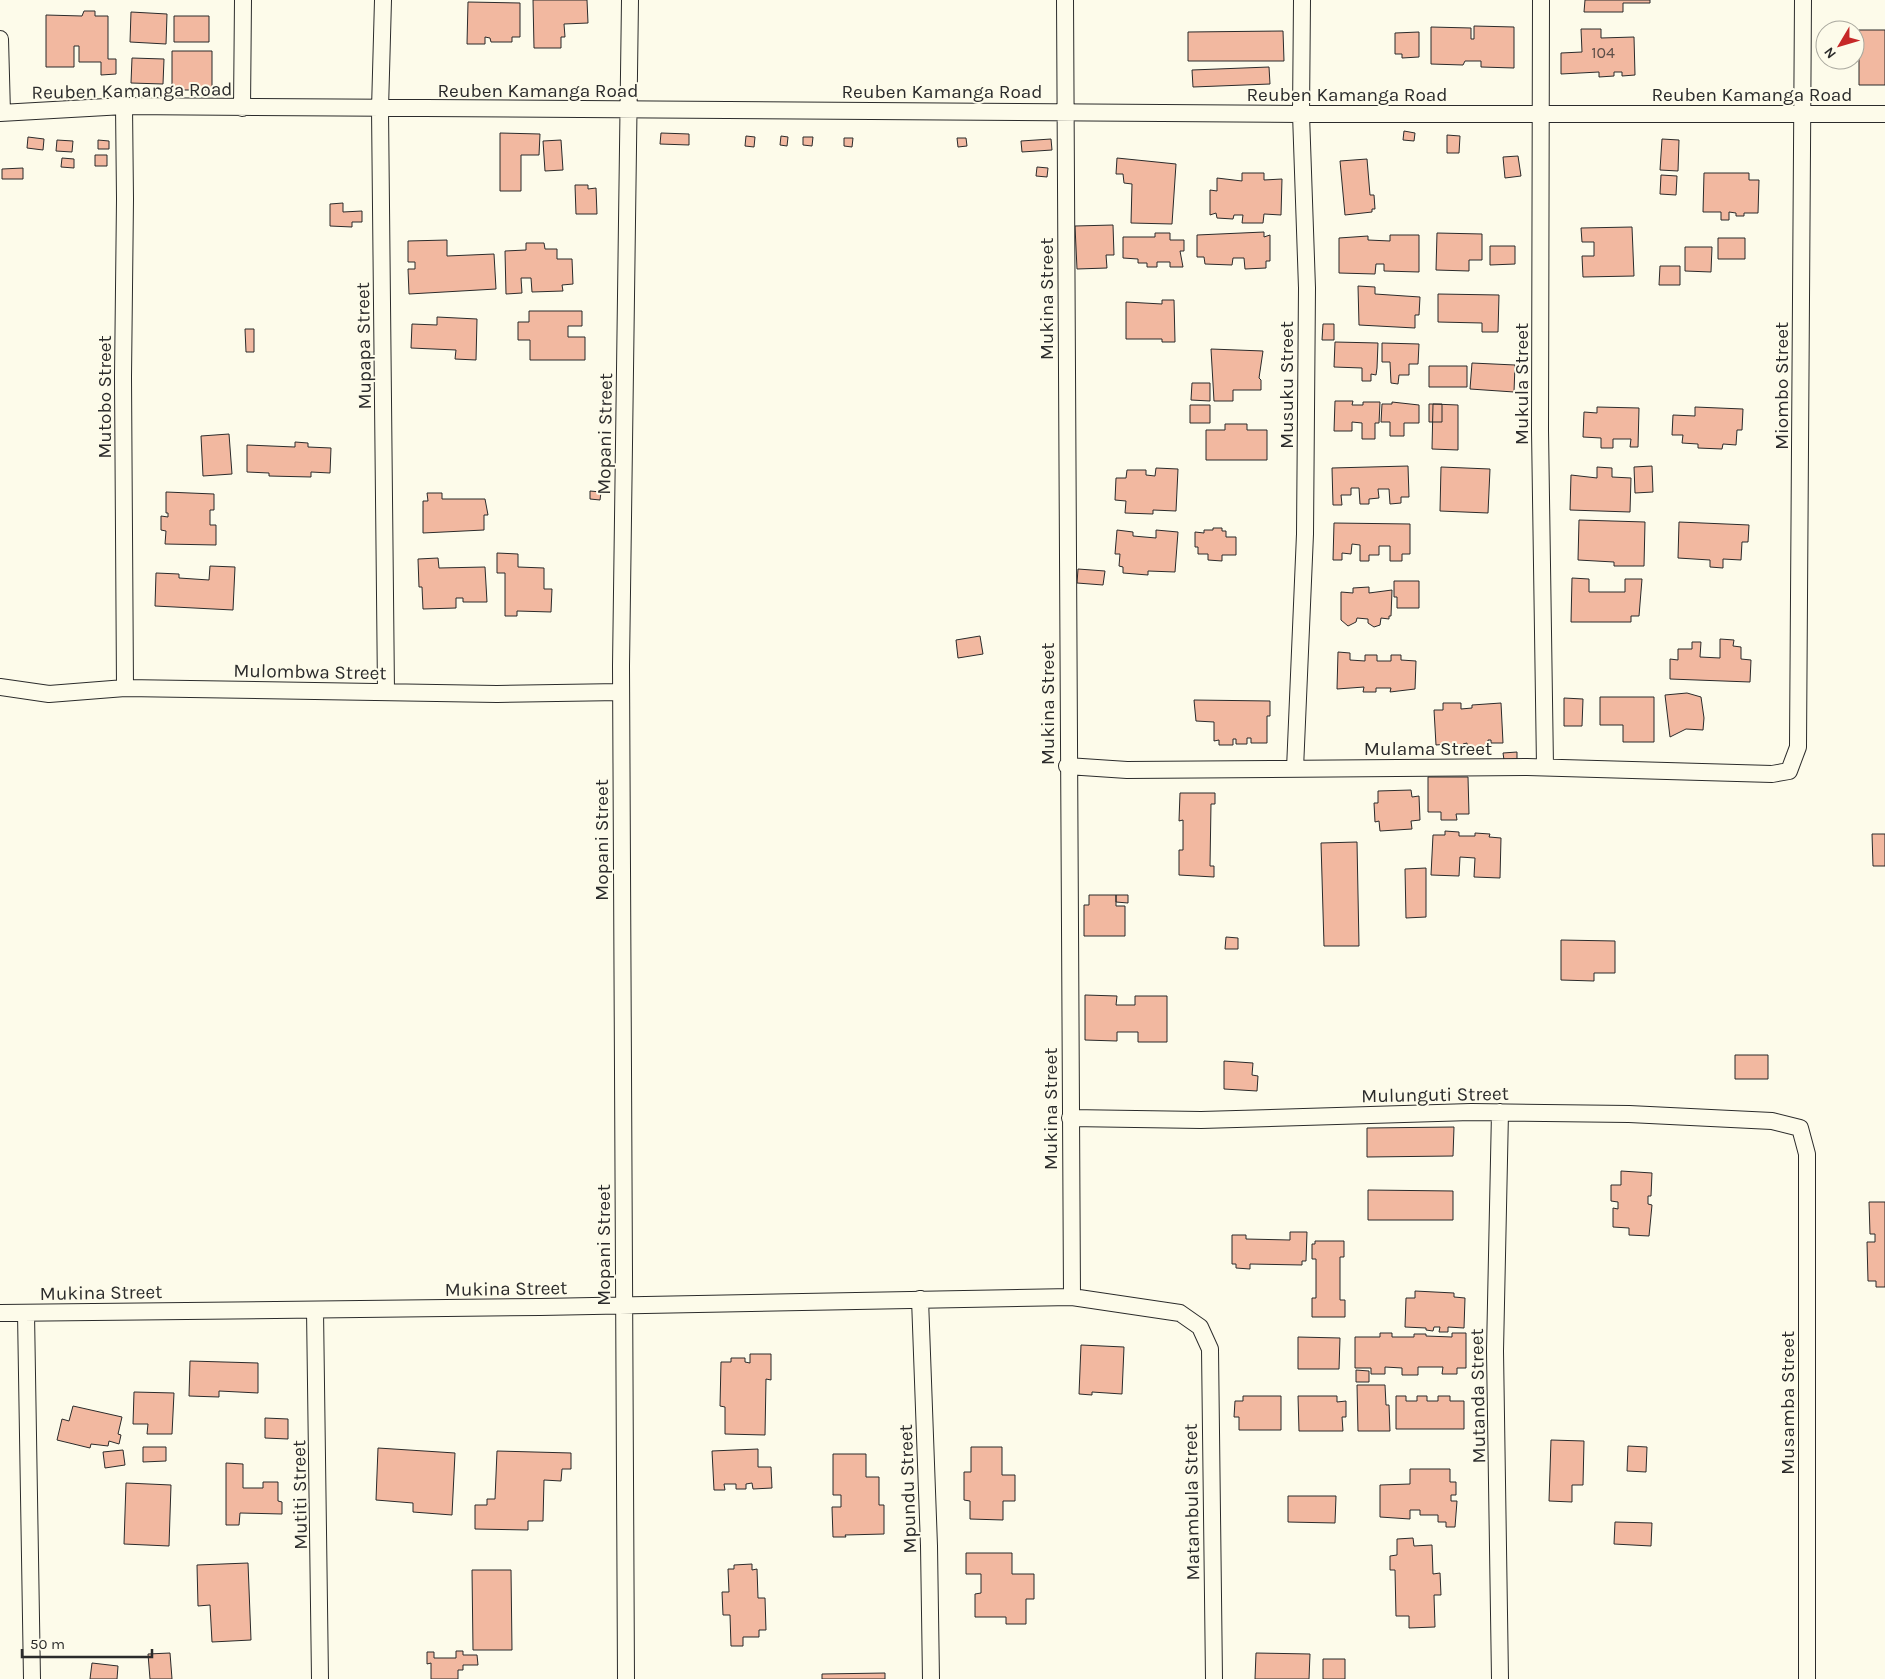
<svg xmlns="http://www.w3.org/2000/svg" width="1885" height="1679" font-family="Karla,sans-serif">
	<style>
		.building { fill: #f2b8a0; stroke: #2b2b2b }
		.lines { fill: none; stroke-linecap: round; stroke-linejoin: round }
		.street-casing { stroke: #2b2b2b; stroke-width: 18 }
		.street { stroke: #fdfbea; stroke-width: 16 }
		.labels { text-anchor: middle; stroke-width: 4; stroke-linejoin: round; paint-order: stroke }
		.number-label { font-size: 16px; fill: #5d4e48 }
		.street-label { font-size: 19px; fill: #2b2b2b; stroke: #fdfbea }
	</style>
	<rect width="100%" height="100%" fill="#fdfbea"/>
	<!-- building -->
	<path class="building" d="M533,0H587L588,23L564,24L565,37H561V48H534Z
		M1585,0H1650V3H1623V12H1584Z
		M468,2L520,3V37H512V42H491L490,38L485,37V44H467Z
		M84,11H95V16H108V59H116V74L101,75V62H79V46H74V67H46V15L82,16Z
		M131,12L167,14L166,44L130,42Z
		M174,16H209V42H174Z
		M1474,26L1514,27V68L1481,67V61H1465L1463,65L1431,64V27L1471,28V39H1474Z
		M1581,29H1601V38L1634,37L1635,75L1622,76V72H1614V76L1599,77V72L1561,74V53L1582,52Z
		M1859,30H1885V85H1859Z
		M1283,31L1284,61H1188V32Z
		M1419,32V57L1402,58V54H1395V33Z
		M172,51H212V90H172Z
		M132,58L164,59L163,84L131,83Z
		M1269,67L1270,84L1193,87L1192,70Z
		M1404,131L1415,133L1414,141L1403,140Z
		M500,133L540,134L539,155H521V191H500Z
		M661,133L689,134V145L660,144Z
		M1447,135L1460,136L1459,153H1447Z
		M746,136L755,137L754,147L745,146Z
		M781,136L788,137L787,146L780,145Z
		M28,137L44,139L43,150L27,148Z
		M803,137H813L812,146L803,145Z
		M844,138H853L852,147L844,146Z
		M957,138H966L967,146L958,147Z
		M1051,139L1052,150L1022,152L1021,141Z
		M1662,139L1679,140L1678,171L1660,170Z
		M57,140L73,141L72,152L56,151Z
		M98,140L109,141V149H98Z
		M561,140L563,170L545,171L543,141Z
		M95,155H107V166H95Z
		M1518,156L1521,176L1505,178L1503,157Z
		M62,158L74,159V168L61,167Z
		M1117,158L1176,164L1172,224L1131,223L1132,184L1124,183L1123,174H1116Z
		M1367,159L1370,195H1374L1375,209H1372V212L1345,215L1340,161Z
		M1037,167L1048,168L1047,177L1036,176Z
		M23,168V179H2V169Z
		M1242,173H1264V180L1282,179L1281,215L1264,214L1263,223H1242L1243,215H1234L1233,219L1217,218L1216,213L1210,215V190L1217,191V178L1242,181Z
		M1704,173H1749V180H1759L1758,213H1744V216H1736V213L1729,212V220H1721V212H1703Z
		M1661,175L1677,176L1676,195L1660,194Z
		M575,185H588V189L596,188L597,214H576Z
		M343,203V212L362,211V222H352V227L330,226V204Z
		M1113,225L1114,255H1106L1107,268L1077,269L1075,226Z
		M1632,227L1634,276L1583,277L1582,256H1594V242H1582L1581,228Z
		M1264,232V237L1270,235V261H1266V268L1245,269L1244,258H1233L1232,265L1205,264L1204,257H1197V235Z
		M1155,233H1170V240H1184V251H1180L1183,267H1170V262H1157V267H1147V263H1138V259L1123,258V237H1155Z
		M1437,233L1482,234V260H1469V271L1436,270Z
		M1390,235H1419V272L1384,271V264H1376L1375,274L1339,273V238L1368,236V240L1390,241Z
		M1718,238H1745V259H1718Z
		M447,240V256L494,254L496,289L409,294L408,269H415V262H408V241Z
		M526,243H544L545,249H557V259H572L573,284L562,285L563,291L532,292L531,278H521L522,293L506,294L505,251L526,250Z
		M1490,246H1515V264L1490,265Z
		M1685,247H1712L1711,272L1685,271Z
		M1660,266H1680V285H1659Z
		M1358,286L1375,287V294L1420,297L1419,315H1415V328L1359,325Z
		M1438,294L1499,295L1498,332H1482V323L1438,322Z
		M1162,300H1174L1175,342H1162V339H1126V302L1162,304Z
		M529,311H582V326H568V337H585V360H530V340H518V322H529Z
		M437,317L477,319L476,360L455,359L456,350L411,348L412,324L437,325Z
		M1323,324H1334V340H1322Z
		M245,329H254V352H246Z
		M1335,342L1378,343L1377,368L1376,375L1371,374V381H1362V368L1334,367Z
		M1382,343L1419,344L1418,364H1409V375H1399L1398,384L1391,383L1390,362H1382Z
		M1211,349L1263,351L1259,378L1261,380V390H1233V401H1214Z
		M1472,363L1515,365L1514,392L1470,389Z
		M1429,366H1467V387H1429Z
		M1192,383H1210V401L1191,400Z
		M1335,401H1353L1352,405H1363V402H1380L1379,423H1375V439H1362V423L1352,422V431H1334Z
		M1392,402L1419,405V423H1404V436H1390V422H1381L1382,404H1392Z
		M1429,404H1442V422H1429Z
		M1433,404L1458,405V450L1432,449Z
		M1190,405H1210V423H1190Z
		M1597,407L1639,408L1638,447H1630L1631,439H1613V448H1601V438L1583,437L1584,412L1597,413Z
		M1695,407L1743,409L1742,430H1737L1736,445L1723,444L1722,449L1698,448V444L1682,443L1683,435H1672L1673,415L1695,416Z
		M1225,424H1247V430H1267V460H1206V430H1225Z
		M229,434L232,474L203,476L201,436Z
		M295,442L308,443V447L331,448L330,473L311,472V477L269,476V473L247,472V445L295,447Z
		M1408,466L1409,497H1401V503L1390,504L1389,489H1378L1379,498L1369,499V504H1360L1359,488H1351V495H1341L1342,505H1333L1332,468Z
		M1652,466L1653,492L1635,493L1634,467Z
		M1441,467L1490,469L1488,513L1440,511Z
		M1597,467L1612,468V477L1631,478L1630,512L1570,510L1571,475L1597,478Z
		M1156,468L1178,469L1176,511L1153,510V514L1125,513L1126,501L1115,500L1116,478H1126L1127,470H1146V475L1155,476Z
		M590,491L601,492L600,500L590,499Z
		M166,492L214,494V510H210V525H216V545L165,544L166,531L161,530V516L168,517V513H166Z
		M427,493H442V499H485L488,515H484V530L423,533V501H428Z
		M1579,520L1645,522L1644,566H1614V562L1578,560Z
		M1679,522L1749,525L1748,542H1742L1741,560L1723,559V568L1710,567V560L1678,558Z
		M1334,523L1410,524V554H1402V561H1390V546H1379V555H1369V561H1360V545L1352,544L1351,554L1342,553V560H1333Z
		M1213,528H1222V531H1226V537H1236V555H1222V561L1208,560V554H1198V547H1195V532L1204,533V530H1213Z
		M1117,530L1133,532V536L1156,538V530L1178,532L1175,572L1148,571V575L1123,573V567L1119,566L1120,554H1115Z
		M497,553L518,554V567L544,568V589H552L551,612L517,611V616H505V573H497Z
		M438,558L439,568L485,567L487,602H463V598H456V608L423,609L422,587H419L418,559Z
		M210,566L235,567L233,610L155,606L156,573L179,574V578L209,580Z
		M1078,569L1105,571L1103,585L1077,583Z
		M1572,578L1589,579V592H1625V579H1642L1639,616H1631V622H1571Z
		M1394,581H1419V608H1397V597H1394Z
		M1369,587V593L1392,590L1391,616H1389V619L1381,618L1380,625L1374,627L1368,623V619L1357,618L1356,622L1348,626L1341,620V592L1353,593V588Z
		M980,636L983,654L958,658L956,640Z
		M1720,639L1734,640L1733,646L1741,647V659L1751,660L1750,682L1670,679V659L1678,660V649H1692V642H1701L1700,657L1720,658Z
		M1338,652L1350,653V660L1365,661V655H1377V661H1391V655H1401V660L1416,661L1415,689L1390,692L1391,688H1376V692H1363L1364,687L1337,689Z
		M1687,693L1701,697L1704,718L1703,730L1686,729L1670,737L1665,695Z
		M1600,697H1654V742H1623V725H1600Z
		M1564,698L1583,699L1582,726H1564Z
		M1194,700L1270,701V716H1267V743H1251V738H1247V744H1236V739H1233V745H1219V740L1214,741V722L1196,721Z
		M1443,703H1461V709L1472,708V705L1501,703L1503,743H1491V740H1488V747L1467,748V743L1463,744V748L1450,749V744L1436,745L1434,710H1443Z
		M1517,752V759L1504,760L1503,753Z
		M1428,777H1468L1469,814H1456L1457,820H1441V812H1428Z
		M1411,790L1412,797L1419,796L1420,820L1411,821L1412,829L1380,831L1379,821L1375,822L1374,803H1378V791Z
		M1180,793H1215V804H1211L1210,866H1214V877L1179,875V850H1183V820L1179,821Z
		M1445,831L1459,832V836H1475V833L1490,834L1489,837L1501,838L1500,878L1474,877L1475,858L1460,857L1459,876L1431,875L1433,835H1445Z
		M1872,834H1885V866H1873Z
		M1357,842L1359,946H1324L1321,843Z
		M1426,868V917L1406,918L1405,869Z
		M1089,895H1116V906H1125V936H1084V905H1089Z
		M1116,895H1128V903L1116,902Z
		M1226,937L1238,938V949H1225Z
		M1561,940L1615,941V973H1594V981L1561,980Z
		M1085,995L1117,996L1116,1005H1135V996H1167V1042H1138V1032H1117V1041L1085,1040Z
		M1735,1055H1768V1079H1735Z
		M1224,1061L1253,1063L1252,1075L1258,1076L1257,1091L1224,1089Z
		M1454,1127L1453,1156L1367,1157V1128Z
		M1621,1171L1652,1173L1651,1196H1648V1204L1652,1205L1649,1236L1629,1235V1228L1613,1227V1208L1618,1209V1202L1611,1201V1185H1621Z
		M1368,1190L1453,1191V1220H1368Z
		M1869,1202H1885V1287H1876V1281H1868L1867,1242H1875V1234H1870Z
		M1290,1232H1307L1306,1261H1302V1265L1250,1264V1269L1236,1268V1264H1232V1235H1246V1239L1290,1240Z
		M1315,1241H1344V1257H1340V1300H1345V1317H1312V1298H1316V1259H1312V1244H1315Z
		M1415,1291L1454,1293V1297L1465,1298L1464,1328L1448,1327V1332H1439L1440,1327H1434L1433,1331L1426,1330V1328L1405,1327L1406,1298H1415Z
		M1380,1333H1392V1337H1414V1334H1426V1336L1452,1337V1333H1466V1368H1457V1374H1442L1443,1367H1418V1375H1402V1368L1385,1367V1374H1371V1368H1355V1337H1380Z
		M1298,1337L1340,1338L1339,1369H1298Z
		M1081,1345L1124,1347L1122,1394L1092,1392V1395L1079,1394Z
		M750,1354H771V1380L766,1379L765,1435L725,1434V1407L720,1406L721,1362H731V1358H745V1362L750,1363Z
		M190,1361L258,1363V1393L219,1391V1397L189,1396Z
		M1356,1370L1369,1371V1382H1356Z
		M1357,1385H1385L1386,1405H1389L1390,1431H1358Z
		M134,1392L174,1393L172,1434H147L148,1424H133Z
		M1243,1396H1281V1430H1239V1417H1234L1235,1401H1243Z
		M1298,1396H1337V1402L1346,1401V1417H1342L1343,1431H1299Z
		M1396,1396H1406V1401H1417V1396H1427V1401H1438V1396H1450V1401H1464V1429H1396Z
		M73,1406L122,1417L118,1434L121,1435L119,1444L109,1441L108,1446L91,1444L90,1448L57,1440L62,1419L69,1421Z
		M265,1418L288,1419V1439L265,1438Z
		M1551,1440L1584,1441L1583,1485H1572V1502L1549,1501Z
		M1628,1446L1647,1447L1646,1472L1627,1471Z
		M143,1447H166V1461L143,1462Z
		M971,1447H1002V1475H1015V1501H1003V1520L970,1519V1501L964,1500V1472H971Z
		M378,1448L455,1453L452,1515L413,1512V1503L376,1500Z
		M758,1449V1467H771L772,1488L753,1489L752,1483L746,1484V1489H736V1484H724L725,1490H714L712,1451Z
		M123,1450L125,1465L105,1468L103,1452Z
		M497,1451L571,1453V1469H562L561,1481L544,1480L543,1521H528V1530L475,1529V1505H487V1499H495Z
		M833,1454H866V1477H879V1505H884V1534L845,1535L846,1537H833L832,1507H841V1495H833Z
		M226,1463L243,1464V1488H263V1482H278V1501L282,1502V1514L240,1513L239,1525H226Z
		M1410,1469H1450V1482H1456V1495H1451V1501H1457L1455,1527H1446V1522H1438V1515H1420V1510H1410V1519L1380,1517V1485L1410,1484Z
		M126,1483L171,1485L169,1546L124,1544Z
		M1288,1496H1336L1335,1523L1288,1522Z
		M1615,1522L1652,1523L1651,1546L1614,1544Z
		M1413,1538L1414,1546L1432,1545L1433,1574L1440,1573L1441,1595H1434L1435,1627L1409,1628V1616H1396L1395,1570H1390V1556L1397,1555V1539Z
		M966,1553H1012V1574H1034V1599H1026V1624H1006V1617H975V1594L981,1593V1574H966Z
		M248,1563L251,1640L212,1642L210,1605L198,1606L197,1565Z
		M752,1564V1570L757,1569L758,1598H765L766,1630H759V1637H743V1646H731L730,1615H723L722,1592H729L728,1569H734V1565Z
		M472,1570H511L512,1650H473Z
		M456,1651H463V1655H477L478,1665H463V1670H458V1679H431V1663L427,1664V1652H434V1658H456Z
		M170,1653L172,1679H150L148,1654Z
		M1256,1653L1310,1654L1309,1679H1255Z
		M1323,1659H1345V1679H1323Z
		M92,1663L118,1666L117,1679H90Z
		M885,1673V1679H822V1674Z"/>
	<g class="lines">
		<!-- street casing -->
		<g class="street-casing">
			<path id="street" d="M383,0L380,109L386,692
				M1065,0L1072,1297
				M1541,0L1540,430L1545,767
				M0,39L2,113
				M124,106L125,199L123,377L125,688
				M242,108L243,0
				M0,113L124,106L1301,114H1885
				M0,687L49,694L125,688L497,694L621,692
				M1067,766L1127,770L1527,767L1772,774L1789,771L1798,747L1803,0
				M1295,769L1305,534L1307,288L1301,114L1302,0
				M1500,1112L1495,1351L1500,1679
				M1070,1118L1201,1120L1471,1112L1629,1114L1772,1121L1800,1128L1807,1154V1679
				M920,1299L929,1546L931,1679
				M315,1310L320,1679
				M0,1313L540,1307L1072,1297L1180,1313L1200,1327L1210,1349L1214,1679
				M26,1313L32,1679
				M626,1679L621,666L630,0"/>
		</g>
		<!-- street -->
		<use href="#street" class="street"/>
	</g>
	<g class="labels">
		<!-- number labels -->
		<g class="number-label">
			<text x="1603" y="58">104</text>
		</g>
		<!-- street labels -->
		<g class="street-label">
			<text transform="translate(132 90) rotate(-1)" y="7">Reuben Kamanga Road</text>
			<text x="538" y="97">Reuben Kamanga Road</text>
			<text x="942" y="98">Reuben Kamanga Road</text>
			<text x="1347" y="101">Reuben Kamanga Road</text>
			<text x="1752" y="101">Reuben Kamanga Road</text>
			<text transform="translate(1046 299) rotate(-90)" y="7">Mukina Street</text>
			<text transform="translate(363 346) rotate(-91)" y="7">Mupapa Street</text>
			<text transform="translate(1521 384) rotate(-90)" y="7">Mukula Street</text>
			<text transform="translate(1286 385) rotate(-90)" y="7">Musuku Street</text>
			<text transform="translate(1781 386) rotate(-90)" y="7">Miombo Street</text>
			<text transform="translate(104 397) rotate(-90)" y="7">Mutobo Street</text>
			<text transform="translate(604 434) rotate(-89)" y="7">Mopani Street</text>
			<text transform="translate(310 671) rotate(1)" y="7">Mulombwa Street</text>
			<text transform="translate(1047 704) rotate(-90)" y="7">Mukina Street</text>
			<text x="1428" y="755">Mulama Street</text>
			<text transform="translate(601 840) rotate(-90)" y="7">Mopani Street</text>
			<text transform="translate(1435 1094) rotate(-1)" y="7">Mulunguti Street</text>
			<text transform="translate(1050 1109) rotate(-90)" y="7">Mukina Street</text>
			<text transform="translate(603 1245) rotate(-90)" y="7">Mopani Street</text>
			<text transform="translate(506 1288) rotate(-1)" y="7">Mukina Street</text>
			<text transform="translate(101 1292) rotate(-1)" y="7">Mukina Street</text>
			<text transform="translate(1477 1396) rotate(-91)" y="7">Mutanda Street</text>
			<text transform="translate(1787 1403) rotate(-90)" y="7">Musamba Street</text>
			<text transform="translate(907 1489) rotate(-92)" y="7">Mpundu Street</text>
			<text transform="translate(299 1495) rotate(-91)" y="7">Mutiti Street</text>
			<text transform="translate(1191 1502) rotate(-91)" y="7">Matambula Street</text>
		</g>
	</g>
	<!-- north arrow -->
	<g transform="translate(1840 45) rotate(232)"><circle r="24" fill="#fdfbea" stroke="#a9a89e"/>
	<path d="M0-4L9 19L0 12L-9 19Z" fill="#c62828"/>
	<text y="-8" font-size="14" font-weight="bold" text-anchor="middle" fill="#2b2b2b">N</text>
	</g>
	<!-- scale -->
	<path d="M22 1649v8h130v-8" fill="none" stroke="#2b2b2b" stroke-width="2.5"/>
	<text x="30" y="1649" font-size="15" fill="#2b2b2b" stroke="#fdfbea" stroke-width="4" paint-order="stroke">50 m</text>
</svg>
